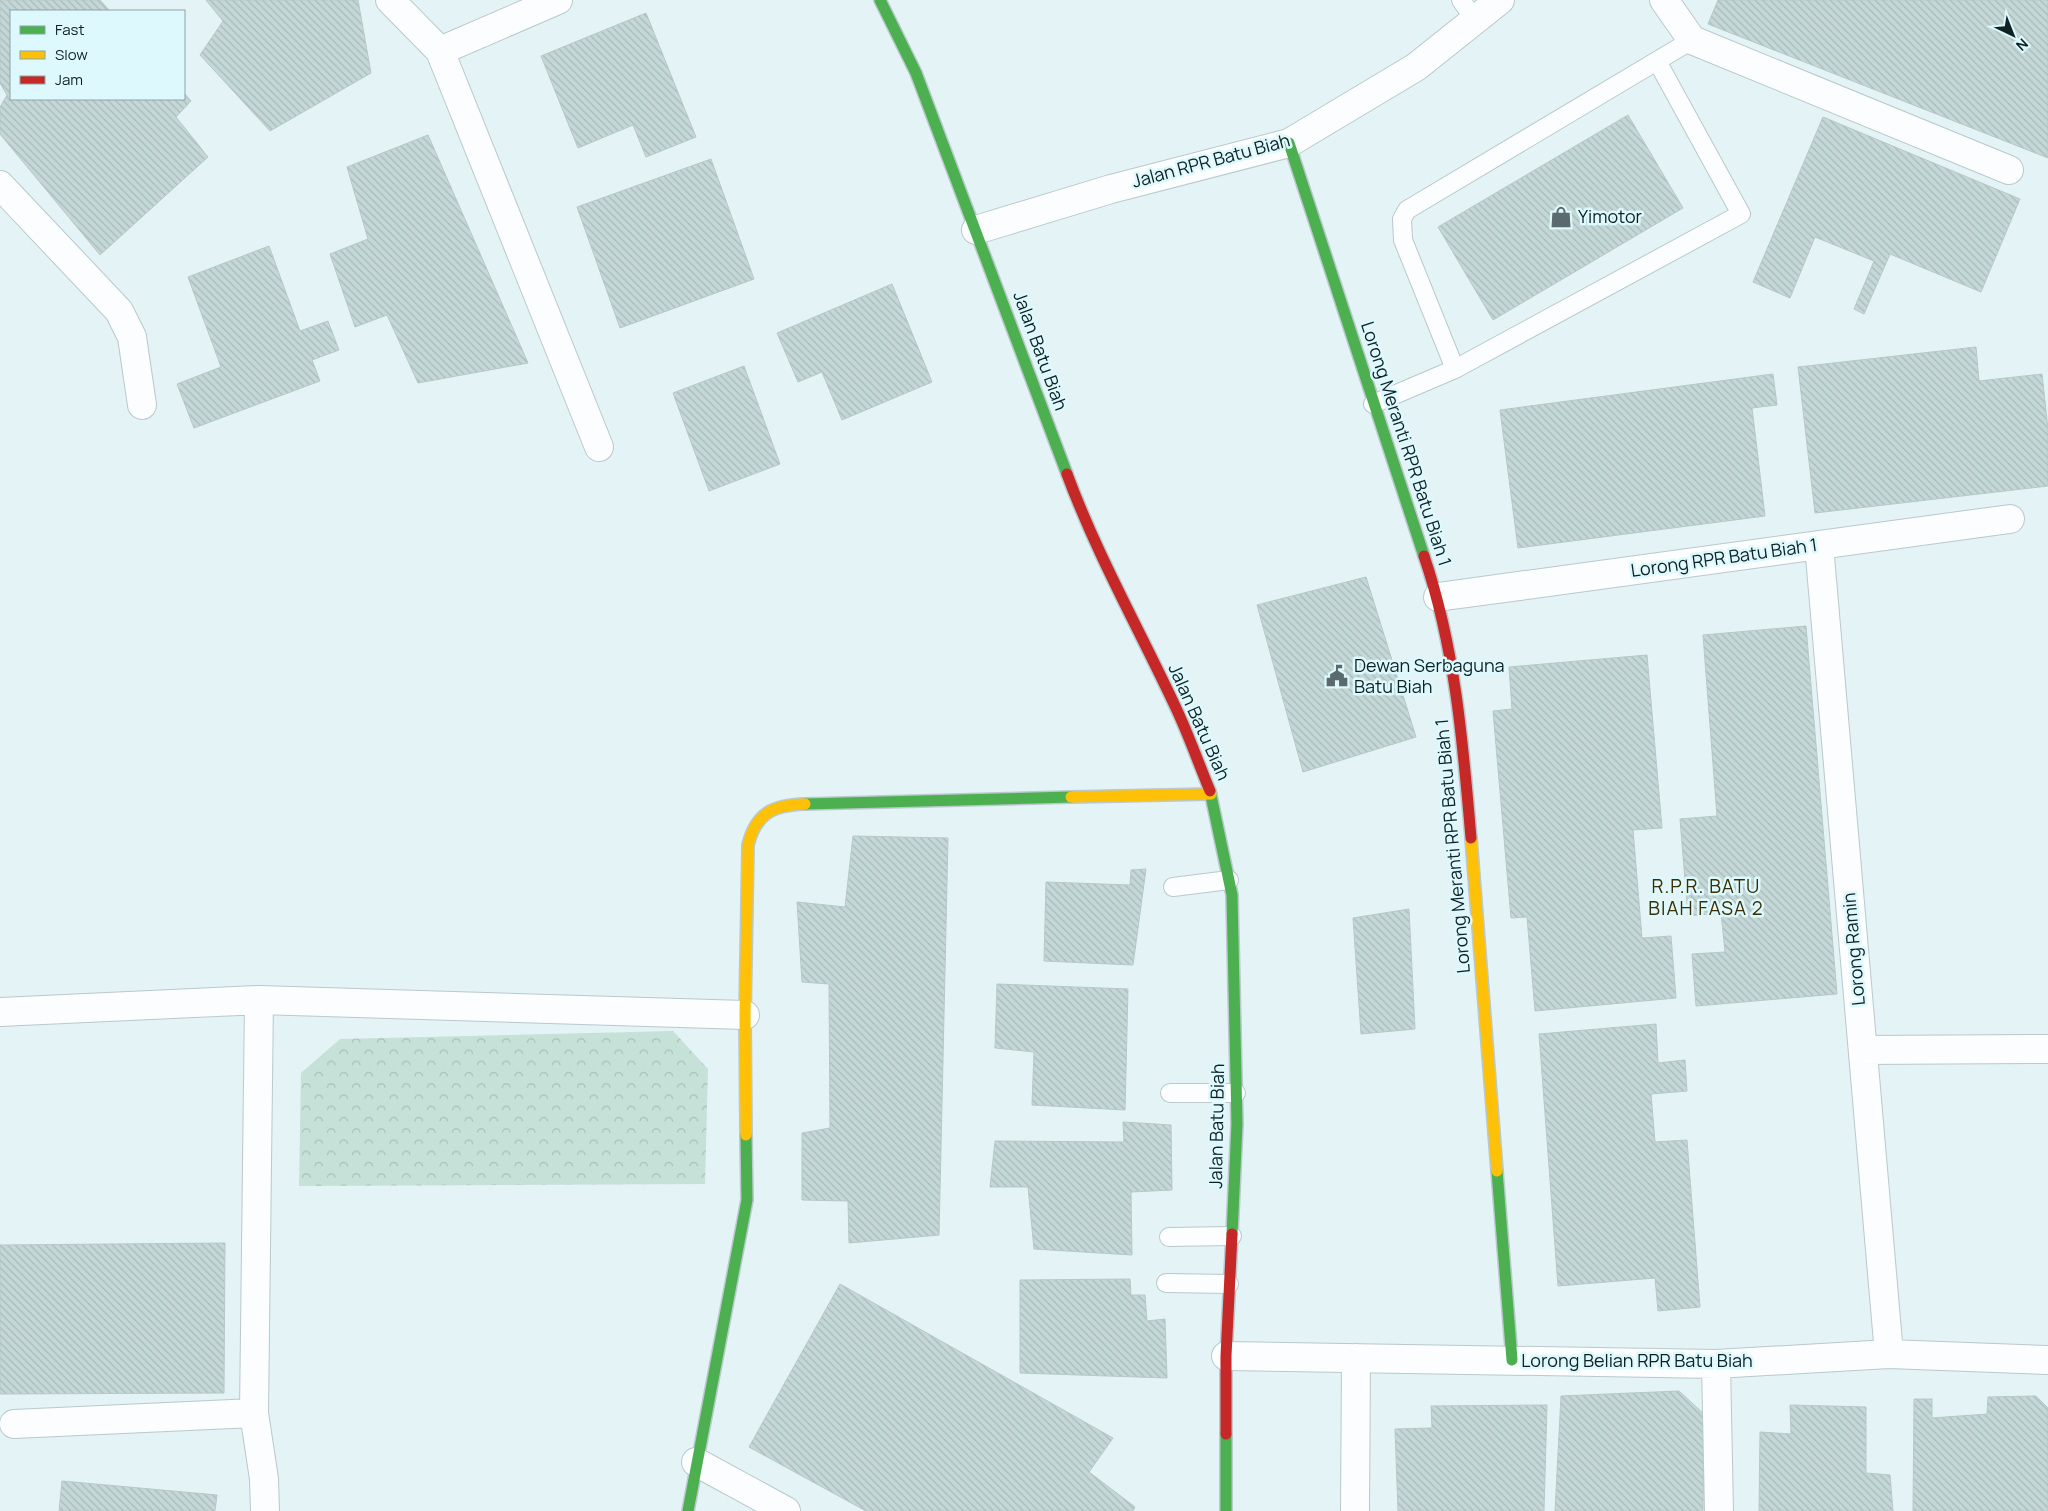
<svg xmlns="http://www.w3.org/2000/svg" width="2048" height="1511" font-family="Manrope,sans-serif">
	<style>
		.park { fill: url(#park-crowns) }
		.building { fill: url(#building-back-hatch); stroke: #b8c7c7 }
		.lines { fill: none; stroke-linecap: round; stroke-linejoin: round }
		.lane-casing { stroke: #b9c9cc; stroke-width: 20 }
		.street-casing { stroke: #b9c9cc; stroke-width: 30 }
		.fast-casing { stroke: #b9c9cc; stroke-width: 14 }
		.slow-casing { stroke: #b9c9cc; stroke-width: 14 }
		.jam-casing { stroke: #b9c9cc; stroke-width: 14 }
		.lane { stroke: #fbfdfe; stroke-width: 18 }
		.street { stroke: #fbfdfe; stroke-width: 28 }
		.fast { stroke: #4caf50; stroke-width: 11 }
		.slow { stroke: #ffc107; stroke-width: 11 }
		.jam { stroke: #c62828; stroke-width: 11 }
		.labels { text-anchor: middle; stroke-width: 5; stroke-linejoin: round; paint-order: stroke }
		.street-label { font-size: 18px; fill: #0f2124; stroke: #ddf9fd }
		.poi-label { font-size: 18px; fill: #0f2124; stroke: #ddf9fd; text-anchor: start }
		.neighbourhood-label { font-size: 19px; letter-spacing: 1px; fill: #3c2e03; stroke: #ddf9fd }
	</style>
	<defs>
		<pattern id="park-crowns" width="20" height="18" patternUnits="userSpaceOnUse" patternTransform="scale(1.25)"><rect width="20" height="18" fill="#c6e1d7"/><path d="M2 6a3 3 0 1 1 6 0M12 15a3 3 0 1 1 6 0" fill="none" stroke="#a9c1b8"/></pattern>
		<pattern id="building-back-hatch" width="6" height="6" patternUnits="userSpaceOnUse" patternTransform="scale(1.25)"><rect width="6" height="6" fill="#c5d8d8"/><path d="M-1 5l2 2M0 0l6 6M5-1l2 2" fill="none" stroke="#a8b9b9"/></pattern>
	</defs>
	<rect width="100%" height="100%" fill="#e4f3f6"/>
	<!-- park -->
	<path class="park" d="M673,1031L708,1069L705,1184L299,1186L301,1073L340,1039Z"/>
	<!-- building -->
	<path class="building" d="M0,0H100L110,11H11V99H184V93L191,101L176,117L208,157L100,255L0,134V107L7,95L0,83Z
		M206,0H358L371,73L270,131L200,55L223,21Z
		M1718,0H2048V158L1708,24Z
		M646,13L696,137L646,157L633,125L578,148L541,56Z
		M1628,115L1683,208L1493,320L1438,227Z
		M1823,117L2020,199L1981,292L1890,254L1864,314L1854,309L1874,261L1815,237L1790,298L1753,282Z
		M428,135L528,363L418,383L387,315L355,327L330,254L368,239L347,167Z
		M711,159L754,279L620,328L577,207Z
		M269,246L300,331L328,321L339,350L312,360L320,381L194,428L177,384L221,367L188,277Z
		M892,284L932,382L842,420L822,372L798,382L777,333Z
		M1976,347L1979,381L2042,374L2048,429V486L1815,513L1798,367Z
		M744,366L780,464L709,491L673,393Z
		M1773,374L1777,405L1752,408L1765,516L1518,548L1500,410Z
		M1366,577L1416,737L1303,772L1257,605Z
		M1806,626L1837,994L1696,1006L1692,954L1725,952L1721,913L1688,916L1680,819L1717,816L1703,635Z
		M1647,655L1662,828L1633,830L1642,938L1671,936L1676,998L1535,1011L1527,917L1511,918L1493,711L1512,709L1509,667Z
		M853,836L948,838L939,1235L849,1243L848,1201L802,1200V1133L830,1128L829,984L802,982L797,902L845,907Z
		M1146,869L1133,965L1044,961L1046,882L1130,885L1131,870Z
		M1409,909L1415,1029L1361,1034L1353,918Z
		M997,984L1128,989L1125,1110L1032,1105L1034,1052L995,1048Z
		M1656,1024L1658,1063L1685,1060L1687,1091L1651,1094L1655,1142L1687,1140L1700,1307L1658,1311L1655,1278L1558,1286L1539,1034Z
		M1123,1122L1171,1125L1172,1190L1131,1192L1132,1255L1034,1249L1028,1187H990L995,1141L1124,1142Z
		M225,1243L224,1393L0,1394V1245Z
		M1130,1279L1131,1295H1145L1147,1321L1165,1319L1167,1378L1020,1373V1280Z
		M840,1284L1113,1438L1089,1472L1135,1507L1133,1511H866L749,1447Z
		M1679,1391L1704,1414L1703,1511H1555L1561,1396Z
		M2036,1396L2048,1408V1511H1913L1914,1399H1932V1418L1987,1414L1988,1397Z
		M1547,1405L1544,1511H1398L1395,1429L1432,1428L1431,1406Z
		M1790,1405L1866,1407V1473L1890,1475L1893,1511H1759L1760,1432L1791,1434Z
		M62,1481L217,1495L215,1511H59Z"/>
	<g class="lines">
		<!-- lane casing -->
		<g class="lane-casing">
			<path id="lane" d="M1461,0L1475,20
				M1455,369L1403,240L1402,219L1407,210L1692,40
				M1373,404L1455,369L1741,214L1657,61
				M1173,887L1229,880
				M1170,1093H1236
				M1169,1237L1232,1236
				M1166,1283L1229,1284"/>
		</g>
		<!-- street casing -->
		<g class="street-casing">
			<path id="street" d="M390,0L440,51L599,447
				M1664,0L1692,40L2009,170
				M440,51L558,0
				M0,185L119,311L132,337L142,405
				M976,230L1111,189L1289,143L1416,67L1500,0
				M1819,545L1889,1354
				M1438,597L2010,519
				M259,1000L254,1413L264,1479L265,1511
				M0,1012L259,1000L745,1015
				M1863,1050L2048,1049
				M1226,1356L1716,1364L1889,1354L2048,1360
				M1716,1364L1719,1511
				M14,1424L254,1413
				M696,1462L786,1511
				M1355,1511L1356,1358"/>
		</g>
		<!-- fast casing -->
		<g class="fast-casing">
			<path id="fast" d="M880,0L916,73L1067,474
				M1289,143L1424,556
				M1210,791L1232,895L1237,1124L1232,1234
				M805,804L1071,797
				M1497,1171L1512,1360
				M1226,1434V1511
				M688,1511L747,1200L746,1135"/>
		</g>
		<!-- slow casing -->
		<g class="slow-casing">
			<path id="slow" d="M1071,797L1211,794
				M1471,838L1497,1171
				M746,1135L745,1015L748,845C756,813 773,805 805,804"/>
		</g>
		<!-- jam casing -->
		<g class="jam-casing">
			<path id="jam" d="M1067,474C1097,555 1139,629 1175,706C1188,733 1198,762 1210,791
				M1424,556C1455,647 1463,743 1471,838
				M1226,1434V1356L1232,1234"/>
		</g>
		<!-- lane -->
		<use href="#lane" class="lane"/>
		<!-- street -->
		<use href="#street" class="street"/>
		<!-- fast -->
		<use href="#fast" class="fast"/>
		<!-- slow -->
		<use href="#slow" class="slow"/>
		<!-- jam -->
		<use href="#jam" class="jam"/>
	</g>
	<!-- icons -->
	<defs>
		<g id="shop-bare" transform="scale(1.725)"><path d="M-5-2.5h2.3a2.7 3.5 0 0 1 5.4 0H5L5.5 6h-11ZM-1.5-2.5h3a1.5 2.3 0 0 0-3 0Z" fill="#5a6a6e" stroke="#ddf9fd" stroke-width="2.5" paint-order="stroke"/></g>
		<g id="civic-bare" transform="scale(1.725)"><path d="M-.6-6.5H3V-4.5H.6V-3L4-1V1h2V6H-6V1h2V-1L-.6-3ZM-1.2 2.5V6h2.4V2.5Z" fill="#5a6a6e" stroke="#ddf9fd" stroke-width="2.5" paint-order="stroke"/></g>
	</defs>
	<g fill-rule="evenodd">
		<use href="#shop-bare" x="1561" y="217"/>
		<use href="#civic-bare" x="1337" y="676"/>
	</g>
	<g class="labels">
		<!-- street labels -->
		<g class="street-label">
			<text transform="translate(1211 161) rotate(-15)" y="6">Jalan RPR Batu Biah</text>
			<text transform="translate(1040 351) rotate(70)" y="6">Jalan Batu Biah</text>
			<text transform="translate(1406 444) rotate(72)" y="6">Lorong Meranti RPR Batu Biah 1</text>
			<text transform="translate(1724 558) rotate(-8)" y="6">Lorong RPR Batu Biah 1</text>
			<text transform="translate(1199 722) rotate(66)" y="6">Jalan Batu Biah</text>
			<text transform="translate(1453 846) rotate(-95)" y="6">Lorong Meranti RPR Batu Biah 1</text>
			<text transform="translate(1854 949) rotate(-95)" y="6">Lorong Ramin</text>
			<text transform="translate(1217 1126) rotate(-89)" y="6">Jalan Batu Biah</text>
			<text x="1637" y="1367">Lorong Belian RPR Batu Biah</text>
		</g>
		<!-- poi labels -->
		<g class="poi-label">
			<text x="1578" y="223">Yimotor</text>
			<text x="1354" y="672">Dewan Serbaguna<tspan x="1354" dy="21">Batu Biah</tspan></text>
		</g>
		<!-- neighbourhood labels -->
		<g class="neighbourhood-label">
			<text x="1706" y="893">R.P.R. BATU<tspan x="1706" dy="22">BIAH FASA 2</tspan></text>
		</g>
	</g>
	<!-- legend -->
	<rect x="10" y="10" width="175" height="90" fill="#ddf9fd" stroke="#8ba3a6"/>
	<rect x="20" y="26" width="25" height="8" fill="#4caf50" stroke="#8ba3a6"/>
	<text x="55" y="35" font-size="15" fill="#0f2124">Fast</text>
	<rect x="20" y="51" width="25" height="8" fill="#ffc107" stroke="#8ba3a6"/>
	<text x="55" y="60" font-size="15" fill="#0f2124">Slow</text>
	<rect x="20" y="76" width="25" height="8" fill="#c62828" stroke="#8ba3a6"/>
	<text x="55" y="85" font-size="15" fill="#0f2124">Jam</text>
	<!-- north arrow -->
	<g transform="translate(2013 35) rotate(137)" stroke="#ddf9fd" stroke-width="4" paint-order="stroke">
	<path d="M0-4L9 19L0 12L-9 19Z" fill="#0f2124"/>
	<text y="-8" font-size="14" font-weight="bold" text-anchor="middle" fill="#0f2124">N</text>
	</g>
</svg>
